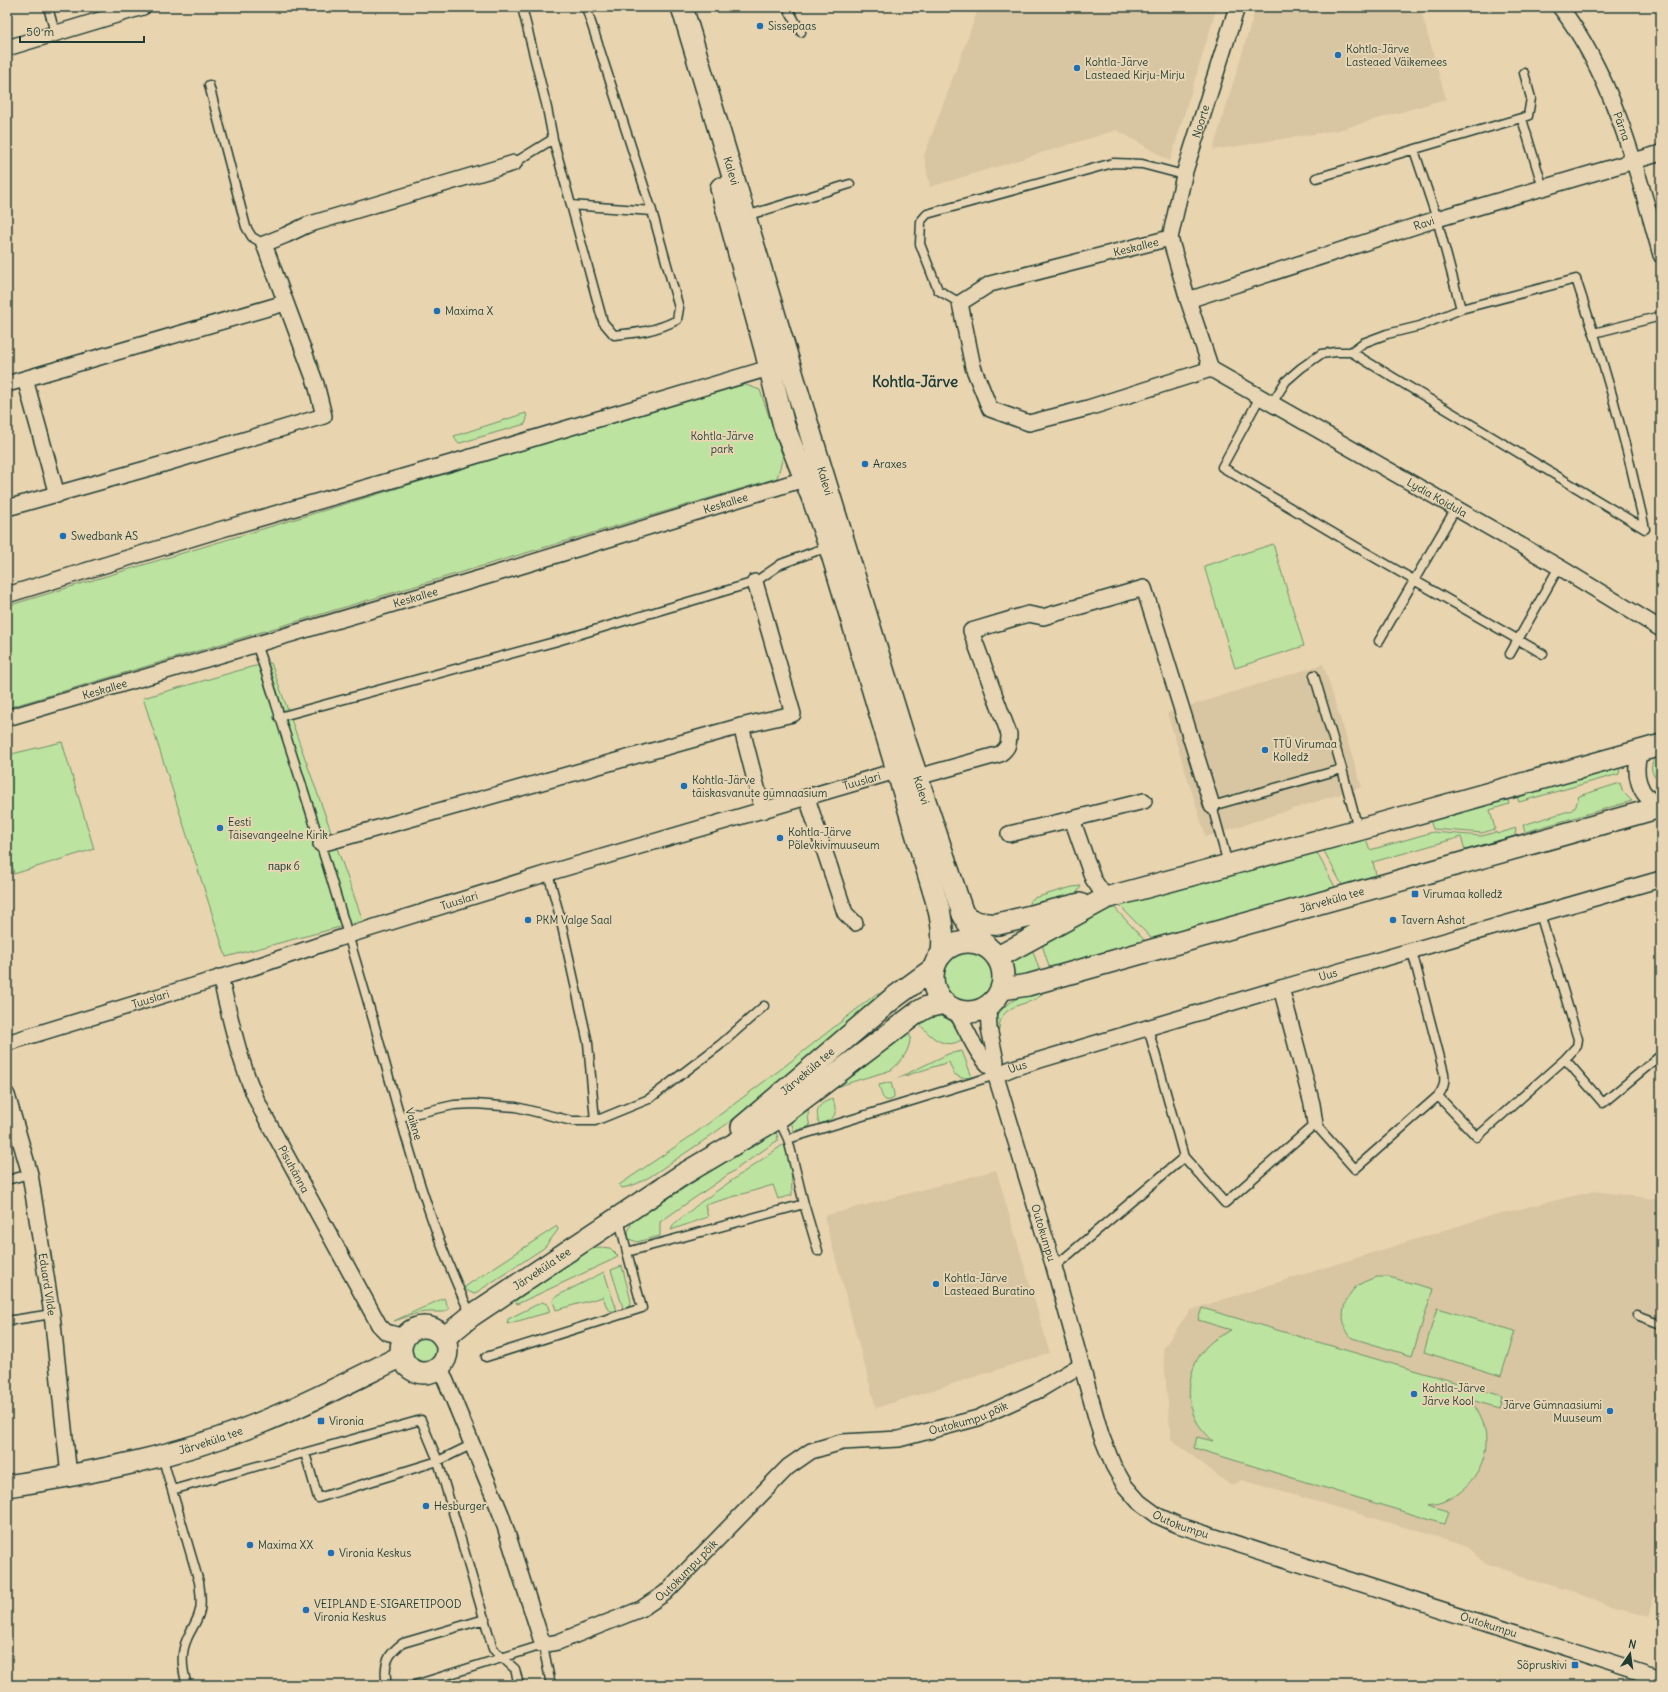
<svg xmlns="http://www.w3.org/2000/svg" width="1668" height="1692" font-family="Delius,sans-serif">
	<style>
		.built { fill: #d8c5a2 }
		.green { fill: #bce39f; stroke: #6e906a }
		.lines { fill: none; stroke-linecap: round; stroke-linejoin: round }
		.lane-casing { stroke: #1f3d34; stroke-width: 11 }
		.street-casing { stroke: #1f3d34; stroke-width: 18 }
		.secondary-casing { stroke: #1f3d34; stroke-width: 24 }
		.lane { stroke: #e7d5b3; stroke-width: 8 }
		.street { stroke: #e7d5b3; stroke-width: 15 }
		.secondary { stroke: #e7d5b3; stroke-width: 21 }
		.poi-dot { fill: #1f6fb2; stroke: #e7d5b3; stroke-width: 1.5 }
		.labels { text-anchor: middle; stroke-width: 4; stroke-linejoin: round; paint-order: stroke }
		.poi-label { font-size: 11px; fill: #1f3d34; stroke: #e7d5b3; text-anchor: start }
		.street-label { font-size: 11px; fill: #1f3d34; stroke: #e7d5b3 }
		.park-label { font-size: 11px; fill: #274539; stroke: #e7d5b3 }
		.district-label { font-size: 15px; font-weight: bold; fill: #1f3d34; stroke: #e7d5b3 }
	</style>
	<rect width="100%" height="100%" fill="#e9d4b0"/>
	<filter id="ink" filterUnits="userSpaceOnUse"><feTurbulence type="fractalNoise" baseFrequency=".025" numOctaves="2"/><feDisplacementMap in="SourceGraphic" scale="8" xChannelSelector="R" yChannelSelector="G"/><feConvolveMatrix kernelMatrix="1 2 1 2 8 2 1 2 1" color-interpolation-filters="sRGB"/></filter>
	<g filter="url(#ink)">
		<!-- built -->
		<path class="built" d="M979,7H1217L1170,161L1117,130L930,187L924,156Z
			M1256,7H1406L1421,11L1446,99L1339,130L1213,150Z
			M1323,664L1362,787L1206,837L1167,713Z
			M996,1170L1050,1353L876,1408L824,1216Z
			M1595,1191L1661,1200V1577L1646,1616L1486,1566L1469,1546L1242,1480L1231,1486L1171,1439L1163,1349L1190,1310L1490,1216Z"/>
		<!-- green -->
		<path class="green" d="M743,384L760,390L783,457L777,478L7,708V606Z
			M526,413L527,419L525,424L460,443L457,442L454,436Z
			M1273,544L1304,646L1235,668L1204,566Z
			M271,663L363,921L226,957L143,698L251,667Z
			M62,742L94,849L14,874L7,843V755Z
			M1661,752V781C1647,773 1650,760 1661,752Z
			M1620,767L1619,774L1519,802L1515,792Z
			M1620,783L1623,792L1632,801L1525,832L1523,825L1572,810L1576,805L1579,796Z
			M1506,794L1509,804L1490,810L1495,829L1482,833L1433,829L1429,817Z
			M1516,828L1515,836L1465,850L1461,837L1373,862L1376,875L1342,885L1322,847L1365,836L1370,850L1433,832L1482,836L1496,832L1497,834Z
			M1315,849L1335,887L1154,941L1119,905Z
			M1081,886L1077,893L1073,896L1030,909L1029,902L1034,898L1072,887Z
			M1113,906L1147,943L1050,970L1041,941Z
			M1031,945L1040,972L1015,977L1011,960Z
			M942 976a26 26 0 1 1 52 0a26 26 0 1 1-52 0Z
			M1044,990C1039,1008 1000,998 999,1029L995,1033L994,1021C1003,1001 1024,994 1044,990Z
			M876,994H880L883,997C816,1053 749,1112 675,1160C659,1170 642,1185 622,1188L619,1185L694,1134L781,1069Z
			M934,1014C950,1017 956,1025 963,1038L961,1040C943,1052 925,1032 915,1018Z
			M907,1025C916,1042 904,1060 891,1070C872,1077 818,1088 810,1105C807,1112 808,1119 810,1126L794,1131C790,1121 790,1115 797,1107Z
			M962,1051L972,1077L962,1078L954,1074L949,1062L898,1078L948,1054Z
			M891,1082L894,1094V1098C883,1106 881,1093 879,1085Z
			M833,1099C838,1116 835,1119 819,1124C815,1109 818,1103 833,1099Z
			M772,1131L777,1134L778,1140L660,1222V1236L637,1242L629,1239L628,1232L632,1222L700,1178L709,1167Z
			M784,1144L791,1163L792,1195L778,1199L773,1185L705,1205L708,1217L671,1230L674,1224L701,1202Z
			M557,1226L558,1230L544,1248L474,1294L464,1289L466,1286Z
			M599,1247L610,1248L618,1256L614,1259L517,1304L515,1301L589,1250Z
			M622,1266L631,1301V1304L626,1309L623,1308L611,1270Z
			M604,1272L617,1311H611L607,1308L603,1297L556,1310L553,1301L555,1297Z
			M1377,1277H1389L1433,1289L1412,1356L1352,1338C1337,1323 1342,1296 1360,1284C1365,1281 1371,1279 1377,1277Z
			M444,1298L449,1309L443,1312H428L418,1313L394,1321Z
			M542,1302L547,1304L550,1312L507,1324L508,1319Z
			M1202,1308L1502,1396L1499,1408L1471,1400C1477,1410 1483,1419 1485,1431C1491,1461 1471,1491 1443,1502C1438,1504 1433,1504 1428,1505L1448,1511L1444,1524L1194,1448L1197,1437L1213,1441C1207,1435 1201,1429 1197,1422C1184,1399 1188,1367 1206,1347C1213,1339 1223,1335 1231,1330L1198,1320Z
			M1437,1308L1515,1331L1501,1376L1424,1352Z
			M408 1351a15 15 0 1 1 30 0a15 15 0 1 1-30 0Z"/>
		<g class="lines">
			<!-- lane casing -->
			<g class="lane-casing">
				<path id="lane" d="M48,7L55,33
					M787,7L801,32
					M209,85L246,227L252,237L264,244
					M1522,119L1543,188
					M553,139L603,322L614,335C637,333 656,331 677,320L679,308L652,211L586,7
					M514,163L553,139L547,108L522,7
					M1316,178L1528,116L1531,98L1524,73
					M571,205L652,211
					M746,216L850,184
					M960,303L938,290L920,244L921,221L927,214L1113,163L1142,164L1184,175
					M1594,333L1661,316
					M1351,352L1363,343L1387,334L1420,326L1461,309
					M1260,397L1222,467L1365,552L1543,654
					M1272,403L1286,381L1301,368L1321,354L1336,352H1351L1645,529C1627,444 1604,361 1576,279L1461,309L1437,219L1414,150
					M1379,641L1456,508
					M256,644C268,677 278,712 289,745C319,837 347,930 374,1023C401,1120 427,1224 471,1315
					M1510,654L1559,567
					M1314,675L1342,769
					M279,717L554,642L755,582L781,564L816,551L829,548
					M1228,864L1212,806L1342,769L1358,829
					M548,873L559,913L588,1043L595,1121L649,1099L720,1045L764,1006
					M1540,914L1578,1039L1577,1046L1565,1059
					M1412,951L1444,1073C1445,1083 1444,1088 1438,1096
					M400,1117L454,1105L475,1104L516,1107L572,1121H595
					M778,1118L788,1139L804,1204L818,1251
					M788,1139L996,1075
					M1184,1157L1225,1203L1315,1124L1355,1169L1438,1096L1477,1137L1565,1059L1603,1103L1661,1055
					M7,1180L30,1174
					M619,1219L627,1252L804,1204
					M1054,1267L1184,1157L1148,1028
					M1637,1315L1661,1324
					M7,1321L52,1314
					M486,1357L642,1308L627,1252
					M305,1453L318,1498L438,1461L493,1649L515,1669L519,1685
					M162,1456L199,1582C200,1591 202,1601 200,1610C198,1621 191,1629 187,1639C180,1654 182,1669 187,1685
					M172,1490L421,1420L438,1461L473,1444
					M387,1685C383,1665 387,1654 403,1643L485,1619
					M415,1685L543,1645L551,1685"/>
			</g>
			<!-- street casing -->
			<g class="street-casing">
				<g id="street">
					<path id="s1" d="M1560,7C1613,75 1638,173 1661,255"/>
					<path d="M7,48L143,7"/>
					<path d="M1170,238L990,284L960,303L973,367L990,409L1029,423L1088,408L1211,369"/>
					<path id="s2" d="M1188,300L1437,219L1661,153"/>
					<path id="s3" d="M1211,369L1559,567L1661,629"/>
					<path id="s4" d="M1211,369L1188,300L1170,238L1185,171L1237,7"/>
					<path d="M25,379L57,495"/>
					<path d="M7,384L285,303"/>
					<path d="M7,508L160,465L324,416L316,384L264,244L286,235L307,225L514,163"/>
					<path d="M7,595L219,530L451,463L769,368L778,371"/>
					<path id="s5" d="M7,718L501,572L814,476"/>
					<path d="M741,726L763,811"/>
					<path d="M1641,750C1632,771 1638,798 1661,805"/>
					<path d="M907,780L1000,754C1008,748 1009,744 1009,734L971,631L1028,614L1043,617L1144,588L1212,806"/>
					<path d="M807,798L845,913L855,923"/>
					<path d="M1072,819L1144,801"/>
					<path d="M1009,834L1072,819L1093,879L1106,898"/>
					<path d="M321,844L741,726L793,714L755,582"/>
					<path id="s6" d="M220,977C232,1023 240,1068 262,1111L379,1325L386,1332L405,1337"/>
					<path d="M1281,988L1312,1104L1315,1124"/>
					<path id="s7" d="M988,1006L989,1028L996,1061L994,1070L1054,1267L1101,1435L1113,1465L1125,1486L1139,1502L1158,1516L1178,1525L1661,1680"/>
					<path d="M955,1010C968,1030 975,1055 994,1070"/>
					<path id="s8" d="M7,1043L242,971L349,935L548,873L906,768"/>
					<path id="s9" d="M996,1075L1013,1068L1281,988L1661,879"/>
					<path id="s10" d="M7,1095L30,1174L52,1314L69,1476"/>
					<path id="s11" d="M440,1367L501,1514L543,1645L558,1642L641,1609L665,1593L788,1467L811,1451L842,1442L899,1439L978,1418L1039,1390L1081,1365"/>
				</g>
			</g>
			<!-- secondary casing -->
			<g class="secondary-casing">
				<g id="secondary">
					<path id="s12" d="M682,7L806,419L906,744L963,914L970,927L987,947"/>
					<path d="M721,188L765,349L784,426L814,502L830,548L938,906C942,922 944,936 942,953"/>
					<path d="M963,914C972,923 985,925 998,924L1080,904"/>
					<circle cx="968" cy="977" r="35"/>
					<path d="M998,957L1106,898L1358,830L1661,745"/>
					<path id="s13" d="M1002,989L1028,985L1661,807"/>
					<path id="s14" d="M742,1127L892,999L933,969"/>
					<circle cx="424" cy="1350" r="23"/>
					<path id="s15" d="M444,1338L471,1316L682,1175L778,1118L918,1012L927,1007L944,1003"/>
					<path id="s16" d="M7,1486C93,1473 179,1456 260,1423C308,1404 355,1379 402,1356"/>
				</g>
			</g>
			<!-- lane -->
			<use href="#lane" class="lane"/>
			<!-- street -->
			<use href="#street" class="street"/>
			<!-- secondary -->
			<use href="#secondary" class="secondary"/>
		</g>
	</g>
	<!-- markers -->
	<g class="poi-dot">
		<circle cx="760" cy="26" r="4"/>
		<circle cx="1338" cy="55" r="4"/>
		<circle cx="1077" cy="68" r="4"/>
		<circle cx="437" cy="311" r="4"/>
		<circle cx="865" cy="464" r="4"/>
		<circle cx="63" cy="536" r="4"/>
		<circle cx="1265" cy="750" r="4"/>
		<circle cx="684" cy="786" r="4"/>
		<circle cx="220" cy="828" r="4"/>
		<circle cx="780" cy="838" r="4"/>
		<rect x="1411" y="890" width="8" height="8" rx="2"/>
		<circle cx="528" cy="920" r="4"/>
		<circle cx="1393" cy="920" r="4"/>
		<circle cx="936" cy="1284" r="4"/>
		<circle cx="1414" cy="1394" r="4"/>
		<circle cx="1610" cy="1411" r="4"/>
		<rect x="317" y="1417" width="8" height="8" rx="2"/>
		<circle cx="426" cy="1506" r="4"/>
		<circle cx="250" cy="1545" r="4"/>
		<circle cx="331" cy="1553" r="4"/>
		<circle cx="306" cy="1610" r="4"/>
		<rect x="1571" y="1661" width="8" height="8" rx="2"/>
	</g>
	<g class="labels">
		<!-- poi labels -->
		<g class="poi-label">
			<text x="768" y="30">Sissepaas</text>
			<text x="1346" y="53">Kohtla-Järve<tspan x="1346" dy="13">Lasteaed Väikemees</tspan></text>
			<text x="1085" y="66">Kohtla-Järve<tspan x="1085" dy="13">Lasteaed Kirju-Mirju</tspan></text>
			<text x="445" y="315">Maxima X</text>
			<text x="873" y="468">Araxes</text>
			<text x="71" y="540">Swedbank AS</text>
			<text x="1273" y="748">TTÜ Virumaa<tspan x="1273" dy="13">Kolledž</tspan></text>
			<text x="692" y="784">Kohtla-Järve<tspan x="692" dy="13">täiskasvanute gümnaasium</tspan></text>
			<text x="228" y="826">Eesti<tspan x="228" dy="13">Täisevangeelne Kirik</tspan></text>
			<text x="788" y="836">Kohtla-Järve<tspan x="788" dy="13">Põlevkivimuuseum</tspan></text>
			<text x="1423" y="898">Virumaa kolledž</text>
			<text x="536" y="924">PKM Valge Saal</text>
			<text x="1401" y="924">Tavern Ashot</text>
			<text x="944" y="1282">Kohtla-Järve<tspan x="944" dy="13">Lasteaed Buratino</tspan></text>
			<text x="1422" y="1392">Kohtla-Järve<tspan x="1422" dy="13">Järve Kool</tspan></text>
			<text x="1602" y="1409" text-anchor="end">Järve Gümnaasiumi<tspan x="1602" dy="13">Muuseum</tspan></text>
			<text x="329" y="1425">Vironia</text>
			<text x="434" y="1510">Hesburger</text>
			<text x="258" y="1549">Maxima XX</text>
			<text x="339" y="1557">Vironia Keskus</text>
			<text x="314" y="1608">VEIPLAND E-SIGARETIPOOD<tspan x="314" dy="13">Vironia Keskus</tspan></text>
			<text x="1567" y="1669" text-anchor="end">Sõpruskivi</text>
		</g>
		<!-- street labels -->
		<g class="street-label">
			<text dy="4" stroke="none"><textPath href="#s4" startOffset="258">Noorte</textPath></text>
			<text dy="4" stroke="none"><textPath href="#s1" startOffset="135">Pärna</textPath></text>
			<text dy="4" stroke="none"><textPath href="#s12" startOffset="171">Kalevi</textPath></text>
			<text dy="4" stroke="none"><textPath href="#s2" startOffset="248">Ravi</textPath></text>
			<text transform="translate(1136 247) rotate(-14)" y="4">Keskallee</text>
			<text dy="4" stroke="none"><textPath href="#s12" startOffset="495">Kalevi</textPath></text>
			<text dy="4" stroke="none"><textPath href="#s3" startOffset="260">Lydia Koidula</textPath></text>
			<text dy="4" stroke="none"><textPath href="#s5" startOffset="750">Keskallee</textPath></text>
			<text dy="4" stroke="none"><textPath href="#s5" startOffset="426">Keskallee</textPath></text>
			<text dy="4" stroke="none"><textPath href="#s5" startOffset="102">Keskallee</textPath></text>
			<text dy="4" stroke="none"><textPath href="#s8" startOffset="894">Tuuslari</textPath></text>
			<text dy="4" stroke="none"><textPath href="#s12" startOffset="819">Kalevi</textPath></text>
			<text dy="4" stroke="none"><textPath href="#s13" startOffset="342">Järveküla tee</textPath></text>
			<text dy="4" stroke="none"><textPath href="#s8" startOffset="474">Tuuslari</textPath></text>
			<text dy="4" stroke="none"><textPath href="#s9" startOffset="347">Uus</textPath></text>
			<text dy="4" stroke="none"><textPath href="#s8" startOffset="150">Tuuslari</textPath></text>
			<text dy="4" stroke="none"><textPath href="#s9" startOffset="23">Uus</textPath></text>
			<text dy="4" stroke="none"><textPath href="#s14" startOffset="86">Järveküla tee</textPath></text>
			<text transform="translate(414 1124) rotate(73)" y="4">Vaikne</text>
			<text dy="4" stroke="none"><textPath href="#s6" startOffset="207">Pisuhänna</textPath></text>
			<text dy="4" stroke="none"><textPath href="#s7" startOffset="235">Outokumpu</textPath></text>
			<text dy="4" stroke="none"><textPath href="#s15" startOffset="120">Järveküla tee</textPath></text>
			<text dy="4" stroke="none"><textPath href="#s10" startOffset="194">Eduard Vilde</textPath></text>
			<text dy="4" stroke="none"><textPath href="#s11" startOffset="796">Outokumpu põik</textPath></text>
			<text dy="4" stroke="none"><textPath href="#s16" startOffset="209">Järveküla tee</textPath></text>
			<text dy="4" stroke="none"><textPath href="#s7" startOffset="571">Outokumpu</textPath></text>
			<text dy="4" stroke="none"><textPath href="#s11" startOffset="461">Outokumpu põik</textPath></text>
			<text dy="4" stroke="none"><textPath href="#s7" startOffset="895">Outokumpu</textPath></text>
		</g>
		<!-- park labels -->
		<g class="park-label">
			<text x="722" y="440">Kohtla-Järve<tspan x="722" dy="13">park</tspan></text>
			<text x="284" y="870">парк 6</text>
		</g>
		<!-- district labels -->
		<g class="district-label">
			<text x="915" y="387">Kohtla-Järve</text>
		</g>
	</g>
	<!-- margin -->
	<rect width="1668" height="1692" fill="none" stroke="#e7d5b3" stroke-width="24"/>
	<rect x="12" y="12" width="1644" height="1668" fill="none" stroke="#1f3d34" stroke-width="1.5" filter="url(#ink)"/>
	<!-- north arrow -->
	<g transform="translate(1630 1654) rotate(13)" stroke="#e7d5b3" stroke-width="3" paint-order="stroke">
	<path d="M0-3L7 15L0 10L-7 15Z" fill="#1f3d34"/>
	<text y="-6" font-size="11" font-weight="bold" text-anchor="middle" fill="#1f3d34">N</text>
	</g>
	<!-- scale -->
	<path d="M20 36v6h124v-6" fill="none" stroke="#1f3d34" stroke-width="2"/>
	<text x="26" y="36" font-size="12" fill="#1f3d34" stroke="#e7d5b3" stroke-width="3" paint-order="stroke">50 m</text>
</svg>
